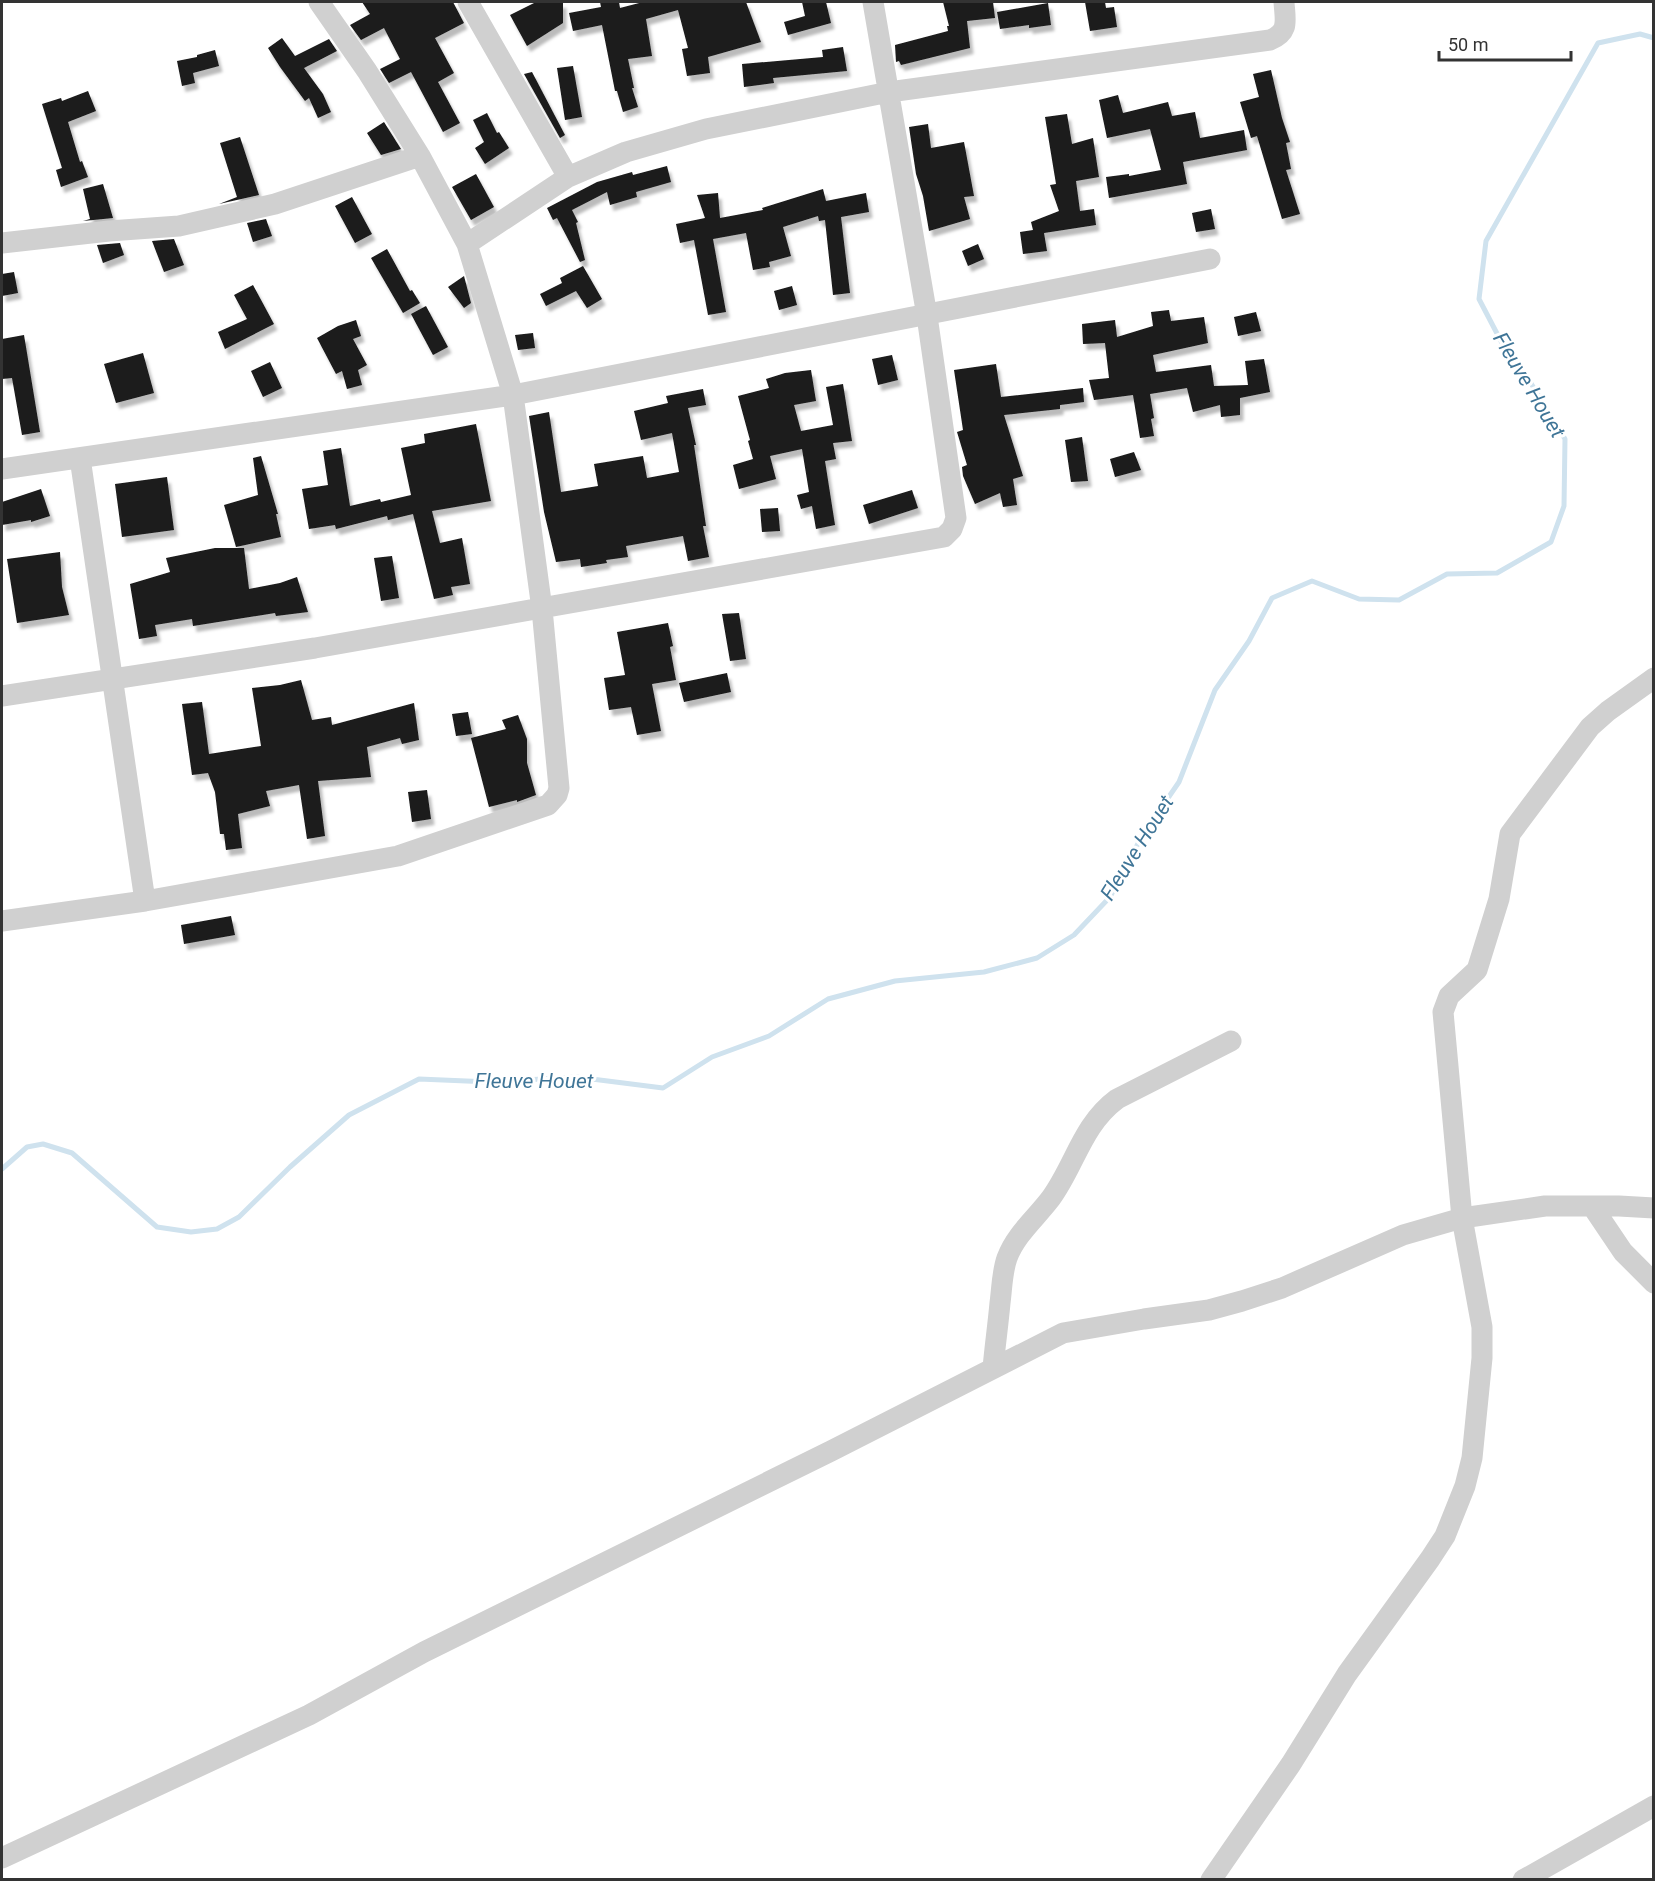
<svg xmlns="http://www.w3.org/2000/svg" width="1655" height="1881" font-family="Roboto,sans-serif">
	<style>
		.lines { fill: none; stroke-linecap: round; stroke-linejoin: round }
		.stream { stroke: #cfe2ee; stroke-width: 5 }
		.building { fill: #1a1a1a; filter: url(#shadow) }
		.minor { stroke: #d0d0d0; stroke-width: 21 }
		.labels { text-anchor: middle; stroke-width: 6; stroke-linejoin: round; paint-order: stroke }
		.water-label { font-size: 21px; font-style: italic; fill: #3f7597; stroke: #fff }
	</style>
	<defs>
		<filter id="shadow"><feDropShadow dx="3.5" dy="6" stdDeviation="1.5" flood-color="#0004"/></filter>
	</defs>
	<rect width="100%" height="100%" fill="#fff"/>
	<g class="lines">
		<!-- stream -->
		<path class="stream" d="M2,1169L27,1147L43,1144L72,1153L157,1227L191,1232L217,1229L239,1217L290,1167L349,1115L419,1079L490,1082L576,1077L663,1088L712,1057L769,1036L828,999L895,981L984,972L1037,958L1074,935L1110,897L1142,836L1179,782L1215,690L1249,641L1272,598L1312,581L1359,599L1399,600L1447,574L1497,573L1551,542L1564,506L1565,439L1529,380L1503,345L1479,299L1486,241L1598,43L1640,34L1654,38"/>
	</g>
	<!-- building -->
	<path class="building" d="M362,2H453L464,23L435,38L454,73L438,82L460,123L443,132L411,72L389,83L380,69L400,59L384,28L361,40L350,25L370,14Z
		M536,2H563V23L527,46L510,15Z
		M600,2H619L620,8L643,2H746L761,42L708,57L710,73L687,76L682,49L688,48L678,10L646,19L652,56L628,59L634,88H632L638,107L623,112L617,91H615L602,25L573,31L569,13L601,7Z
		M802,2H826L831,23L788,35L784,22L805,16Z
		M943,2H993L995,18L967,21L970,48L901,65L899,61L896,62L895,45L948,31L947,26H949Z
		M1085,2H1105L1106,8L1114,7L1117,27L1090,31Z
		M1048,3L1051,25L1029,28V25L1000,29L997,12Z
		M282,38L295,56L329,39L337,51L304,68L323,94L331,112L318,118L309,98L305,101L280,67L268,48Z
		M843,47L847,71L773,78L774,83L744,87L742,64L823,57L822,50Z
		M215,50L219,66L193,73L195,83L182,86L177,61L197,57V55Z
		M573,66L582,117L565,120L557,68Z
		M1271,70L1282,118L1290,142L1286,143L1291,169L1286,170L1300,214L1282,219L1257,136L1251,138L1240,102L1259,97L1253,74Z
		M532,72L565,135L560,138L524,74Z
		M88,91L96,111L68,122L80,162L82,161L88,177L61,187L56,170L62,168L42,104L61,98L62,101Z
		M1118,95L1123,113L1168,102L1172,116L1195,112L1200,138L1244,130L1247,150L1183,162L1187,184L1109,198L1106,177L1129,174V176L1161,170L1150,129L1107,138L1099,100Z
		M487,113L497,133L499,132L509,148L485,164L475,148L484,142L473,120Z
		M1067,114L1072,144L1093,138L1099,177L1076,181L1080,211L1094,209L1096,225L1044,233L1047,251L1023,254L1020,232L1033,230L1031,222L1059,211L1050,185L1056,184L1045,117Z
		M384,122L401,149L381,155L367,133Z
		M928,124L931,148L964,142L974,196L964,197L970,219L929,231L923,196L916,174L909,127Z
		M240,137L259,195L219,204L237,197L220,143Z
		M667,166L671,182L636,192L637,197L610,205L607,192L572,210L578,222L576,223L585,260L580,262L557,218L553,220L547,208L597,182L632,172L633,175Z
		M476,174L494,207L471,220L452,187Z
		M103,184L113,218L83,221L90,219L83,189Z
		M823,189L826,201L866,193L869,212L841,217L850,293L833,295L825,220L819,221L818,216L783,227L791,256L769,262L770,267L753,270L746,233L713,239L726,312L708,315L694,240L680,243L676,224L705,218L697,195L718,193L720,218L763,210L762,208Z
		M352,197L372,234L355,243L335,206Z
		M1211,209L1215,229L1196,232L1192,213Z
		M266,219L272,236L253,242L247,223Z
		M174,239L184,265L164,272L152,241Z
		M120,243L124,255L103,263L97,245Z
		M978,244L984,259L968,266L962,251Z
		M387,249L410,291L412,290L420,303L403,313L371,258Z
		M583,266L602,299L587,308L576,291L546,306L540,294L562,283L560,278Z
		M14,272L18,293L2,296V274Z
		M464,276L471,303L464,308L448,287Z
		M253,285L274,324L225,349L218,332L247,319L234,295Z
		M792,286L797,305L779,310L774,291Z
		M426,306L448,347L433,355L411,314Z
		M1169,310L1171,321L1204,317L1208,343L1153,355L1156,372L1211,365L1214,386L1248,385L1245,361L1264,359L1270,392L1240,398V415L1221,417L1220,405L1193,412L1187,388L1150,394L1154,418L1151,419L1154,436L1140,438L1133,395L1094,400L1089,380L1109,378L1105,343L1083,344L1082,324L1115,320L1117,337L1153,326L1151,312Z
		M1256,312L1261,331L1238,336L1234,317Z
		M356,320L361,336L353,339L367,365L358,370L362,385L347,389L342,371L336,374L317,338L338,326Z
		M533,333L535,348L518,350L515,335Z
		M24,335L40,432L22,435L12,378L2,379V339Z
		M143,353L154,393L116,403L104,364Z
		M892,355L898,380L878,385L872,359Z
		M270,362L282,388L263,397L251,371Z
		M996,364L1001,397L1083,388L1084,402L1060,405V409L1004,415L1023,476L1013,479L1017,505L1003,507L1000,493L975,504L963,476L962,467L967,465L957,432L963,430L954,370Z
		M811,370L816,401L794,405L801,431L833,425L826,387L843,384L852,441L833,443L836,459L825,461L835,525L816,529L812,506L801,509L797,495L809,492L802,449L770,456L776,479L739,489L733,465L753,459L748,441L750,440L738,396L769,388L766,379L785,373Z
		M703,389L706,405L688,408L696,445H694L706,526H703L709,557L688,561L683,536L626,546L628,557L606,560L607,563L581,567L580,559L556,562L544,512L529,416L549,412L561,492L598,486L594,464L643,456L647,478L679,472L672,433L641,440L634,411L668,403L666,396Z
		M476,424L491,501L432,511L440,543L462,538L470,584L451,587L453,595L434,599L413,514L388,520L387,516L336,529L335,525L309,529L302,489L328,485L323,451L341,448L350,506L380,499L381,502L411,495L401,448L425,443L424,434Z
		M1082,437L1088,481L1071,482L1065,440Z
		M1134,452L1141,470L1115,477L1110,459Z
		M261,456L278,514H276L281,537L236,547L224,505L258,495L253,458Z
		M167,477L174,530L122,537L115,484Z
		M41,489L50,516L31,522V520L2,525V502Z
		M912,490L918,508L869,524L863,505Z
		M778,508L780,531L762,532L760,509Z
		M215,548H244L249,589L280,583L297,577L308,612L276,616L275,613L193,626L192,619L155,625L157,636L139,639L130,584L170,572L166,558Z
		M60,552L62,587L69,615L17,623L7,559Z
		M392,556L399,598L381,601L374,558Z
		M739,613L746,659L730,661L722,614Z
		M668,623L673,646L670,647L676,680L652,684L661,731L637,735L631,707L609,710L604,678L625,675L617,632Z
		M727,673L731,692L684,702L679,683Z
		M301,680L312,720L331,717L332,725L414,703L419,740L402,744L400,738L367,747L371,777L318,781L325,836L307,839L299,785L266,791L270,806L238,814L242,848L226,850L224,834H220L215,792L208,773L192,775L182,704L202,702L209,754L261,746L252,688L280,685Z
		M468,712L472,734L456,736L452,714Z
		M518,715L527,739V763L536,795L517,802V800L489,807L471,738L506,729L502,720Z
		M427,790L431,819L412,822L408,792Z
		M231,916L235,935L184,944L181,925Z"/>
	<g class="lines">
		<!-- minor -->
		<path class="minor" d="M568,177L626,152L706,129L889,92L1270,40C1290,32 1285,20 1284,2
			M2,243L109,231L179,226L275,204L420,156
			M467,244L568,177L468,2
			M80,458L145,901
			M2,469L513,395L1210,259
			M2,696L315,648L944,537L952,529L956,518L927,316L873,2
			M2,921L145,901L398,856L548,805L557,795L559,788L542,609L513,395L467,244L420,156L367,71L319,2
			M1592,1206L1623,1252L1654,1283
			M993,1368C995,1346 998,1325 1000,1303C1002,1288 1002,1272 1007,1258C1016,1234 1036,1218 1051,1198C1075,1165 1082,1125 1117,1099L1231,1041
			M2,1858L309,1715L424,1652L831,1451L1063,1333L1144,1319L1209,1310L1242,1301L1282,1288L1403,1235L1462,1218L1545,1206H1619L1654,1208
			M1211,1880L1291,1764L1347,1674L1430,1559L1445,1536L1465,1486L1472,1458L1482,1358V1327L1462,1218L1443,1012L1449,996L1477,970L1499,899L1510,834L1590,727L1608,711L1654,678
			M1523,1880L1654,1806"/>
	</g>
	<g class="labels">
		<!-- water labels -->
		<g class="water-label">
			<text transform="translate(1529 385) rotate(59)" y="7">Fleuve Houet</text>
			<text transform="translate(1137 848) rotate(-58)" y="7">Fleuve Houet</text>
			<text x="534" y="1088">Fleuve Houet</text>
		</g>
	</g>
	<!-- border -->
	<rect width="1655" height="1881" fill="none" stroke="#333333" stroke-width="6"/>
	<!-- scale -->
	<path d="M1439 51v9h132v-9" fill="none" stroke="#333333" stroke-width="3"/>
	<text x="1448" y="51" font-size="18" fill="#333333" stroke="#ffffff" stroke-width="4.5" paint-order="stroke">50 m</text>
</svg>
